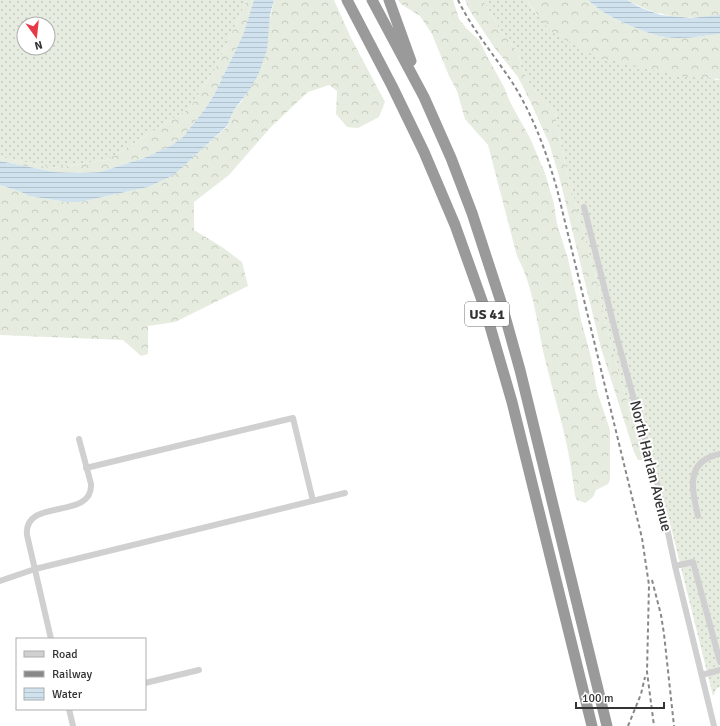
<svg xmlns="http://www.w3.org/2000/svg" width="720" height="726" font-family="Signika,sans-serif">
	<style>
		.grass { fill: url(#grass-dots); fill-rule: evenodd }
		.forest { fill: url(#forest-crowns) }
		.water { fill: url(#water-rules) }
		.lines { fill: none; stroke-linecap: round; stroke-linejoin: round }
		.street { stroke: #d0d0d0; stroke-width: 6 }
		.highway { stroke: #9a9a9a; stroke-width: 11 }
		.rail { stroke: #888; stroke-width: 2; stroke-dasharray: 4 3; stroke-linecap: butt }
		.labels { text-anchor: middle; stroke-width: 4; stroke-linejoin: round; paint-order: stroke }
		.shield { fill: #fff; stroke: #707070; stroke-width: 1 }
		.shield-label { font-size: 14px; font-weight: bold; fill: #333 }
		.street-label { font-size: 15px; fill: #333; stroke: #fff }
	</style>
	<defs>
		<pattern id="grass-dots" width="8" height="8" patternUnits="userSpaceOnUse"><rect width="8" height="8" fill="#e6ecdf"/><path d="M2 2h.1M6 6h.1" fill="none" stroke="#c6cbc0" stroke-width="1.8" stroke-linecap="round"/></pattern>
		<pattern id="forest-crowns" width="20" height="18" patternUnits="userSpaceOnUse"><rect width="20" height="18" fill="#e6ecdf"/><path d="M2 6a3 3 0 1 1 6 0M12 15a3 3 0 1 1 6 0" fill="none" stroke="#c6cbc0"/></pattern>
		<pattern id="water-rules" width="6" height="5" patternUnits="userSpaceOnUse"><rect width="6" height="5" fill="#cfe2ee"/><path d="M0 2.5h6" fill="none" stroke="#b2c2cd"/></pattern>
	</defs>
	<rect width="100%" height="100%" fill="#fff"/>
	<!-- grass -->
	<path class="grass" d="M0,0H247L215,69L189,109L107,160L52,168L0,157ZM24,24H48V48H24Z
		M483,0H526L537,15L717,80L720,79V687L717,688L713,696L654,459L645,457V449L632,415L621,383L603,313L599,289L569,181L559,136L555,112L540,98L528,81L521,66L519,54L499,28Z"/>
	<!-- forest -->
	<path class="forest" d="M247,0H254L243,35L214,95L205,109L183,137L172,145L144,158L100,172L79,173L54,172L0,161V157L52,168L107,160L189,109L215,69Z
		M274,0H334L351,38L385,102L379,117L358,128L347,127L336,114L337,91L329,85L308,92L270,128L229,175L194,202V230L222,247L242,262L248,286L175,322L148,326V354L141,356L123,340L0,335V185L21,192L29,196L67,202H80L148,187L170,177L227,127L234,110L242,101L269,23Z
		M398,0H453L459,19L467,29L479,40L488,58L504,87L510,102L530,138L545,173L554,204L557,224L568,259L577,299L581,320L591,357L597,391L610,430V480L608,484L596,490L593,497L585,503L577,500L575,496C573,481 571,466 568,451C562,420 552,389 545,359C537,324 534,288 517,256L488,145L465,119L457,91L449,76L432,34L420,16L401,4Z
		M465,0H483L499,28L519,54L521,66L528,81L540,98L555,112L559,136L569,181L599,289L603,313L621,383L632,415L645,449V457L642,460H638L634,452L601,348L559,176L549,143L530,101L518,77L494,47L470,11Z
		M526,0H588C592,3 596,7 600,10C613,19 649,35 665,37C682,40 702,36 720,34V79L678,76L601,58L585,51L550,31Z
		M627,0H720V15C687,21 657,17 627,0Z"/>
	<!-- water -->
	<path class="water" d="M254,0H274L270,15L267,50L258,75L250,89L234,110L227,126L177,172L170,177L148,187L80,202H67L29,196L21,192L0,185V161L54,172L79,173L100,172L144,158L172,145L183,137L205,109L214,95L243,35Z
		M588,0H627L639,7L661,15L691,18L720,15V34C702,36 682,40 665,37C649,35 613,19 600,10C596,7 592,3 588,0Z"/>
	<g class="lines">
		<!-- street -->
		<path class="street" d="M584,207L617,338L659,490L675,566L714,726
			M86,468L293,418L313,501
			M698,516C694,497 685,469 708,458C711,456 716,455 720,454
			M675,566L693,562L720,662
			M0,581L35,569L345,493
			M51,639L27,535C23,497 93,521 91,484L79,439
			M702,675L720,670
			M145,683L199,670
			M69,709L73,726"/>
		<!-- highway -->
		<path class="highway" d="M347,0L392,86L424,152L455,225L485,309L512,402L592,726
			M372,0L424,97L451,158L472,213L501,302L520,370L607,726
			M389,0L411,61"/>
		<!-- rail -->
		<path class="rail" d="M458,0C472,29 494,55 512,82C533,115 546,151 557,189L642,538L649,585L647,672L654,726
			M652,580L661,615L664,634L674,726
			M628,726L641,694L645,677"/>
	</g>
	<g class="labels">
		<!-- shield labels -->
		<rect class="shield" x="465" y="302" width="44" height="24" rx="3"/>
		<g class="shield-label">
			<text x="487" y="319">US 41</text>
		</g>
		<!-- street labels -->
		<g class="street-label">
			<text transform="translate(651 466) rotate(76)" y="5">North Harlan Avenue</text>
		</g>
	</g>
	<!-- legend -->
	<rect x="16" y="638" width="130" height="72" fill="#ffffff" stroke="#adadad"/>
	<rect x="24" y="651" width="20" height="6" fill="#d0d0d0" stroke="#adadad"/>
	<text x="52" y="658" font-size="12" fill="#333333">Road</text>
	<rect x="24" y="671" width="20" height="6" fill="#888888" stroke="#adadad"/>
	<text x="52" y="678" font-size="12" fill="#333333">Railway</text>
	<rect x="24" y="688" width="20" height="12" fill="url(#water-rules)" stroke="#adadad"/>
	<text x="52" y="698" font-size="12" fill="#333333">Water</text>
	<!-- north arrow -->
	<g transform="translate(36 36) rotate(165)"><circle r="19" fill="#ffffff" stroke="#adadad"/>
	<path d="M0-3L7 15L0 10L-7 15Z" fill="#e63946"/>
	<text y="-6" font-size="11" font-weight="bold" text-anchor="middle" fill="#333333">N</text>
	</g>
	<!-- scale -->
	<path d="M576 702v6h88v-6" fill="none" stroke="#333333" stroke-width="2"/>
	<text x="582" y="702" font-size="12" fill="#333333" stroke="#ffffff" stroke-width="3" paint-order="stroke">100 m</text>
</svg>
